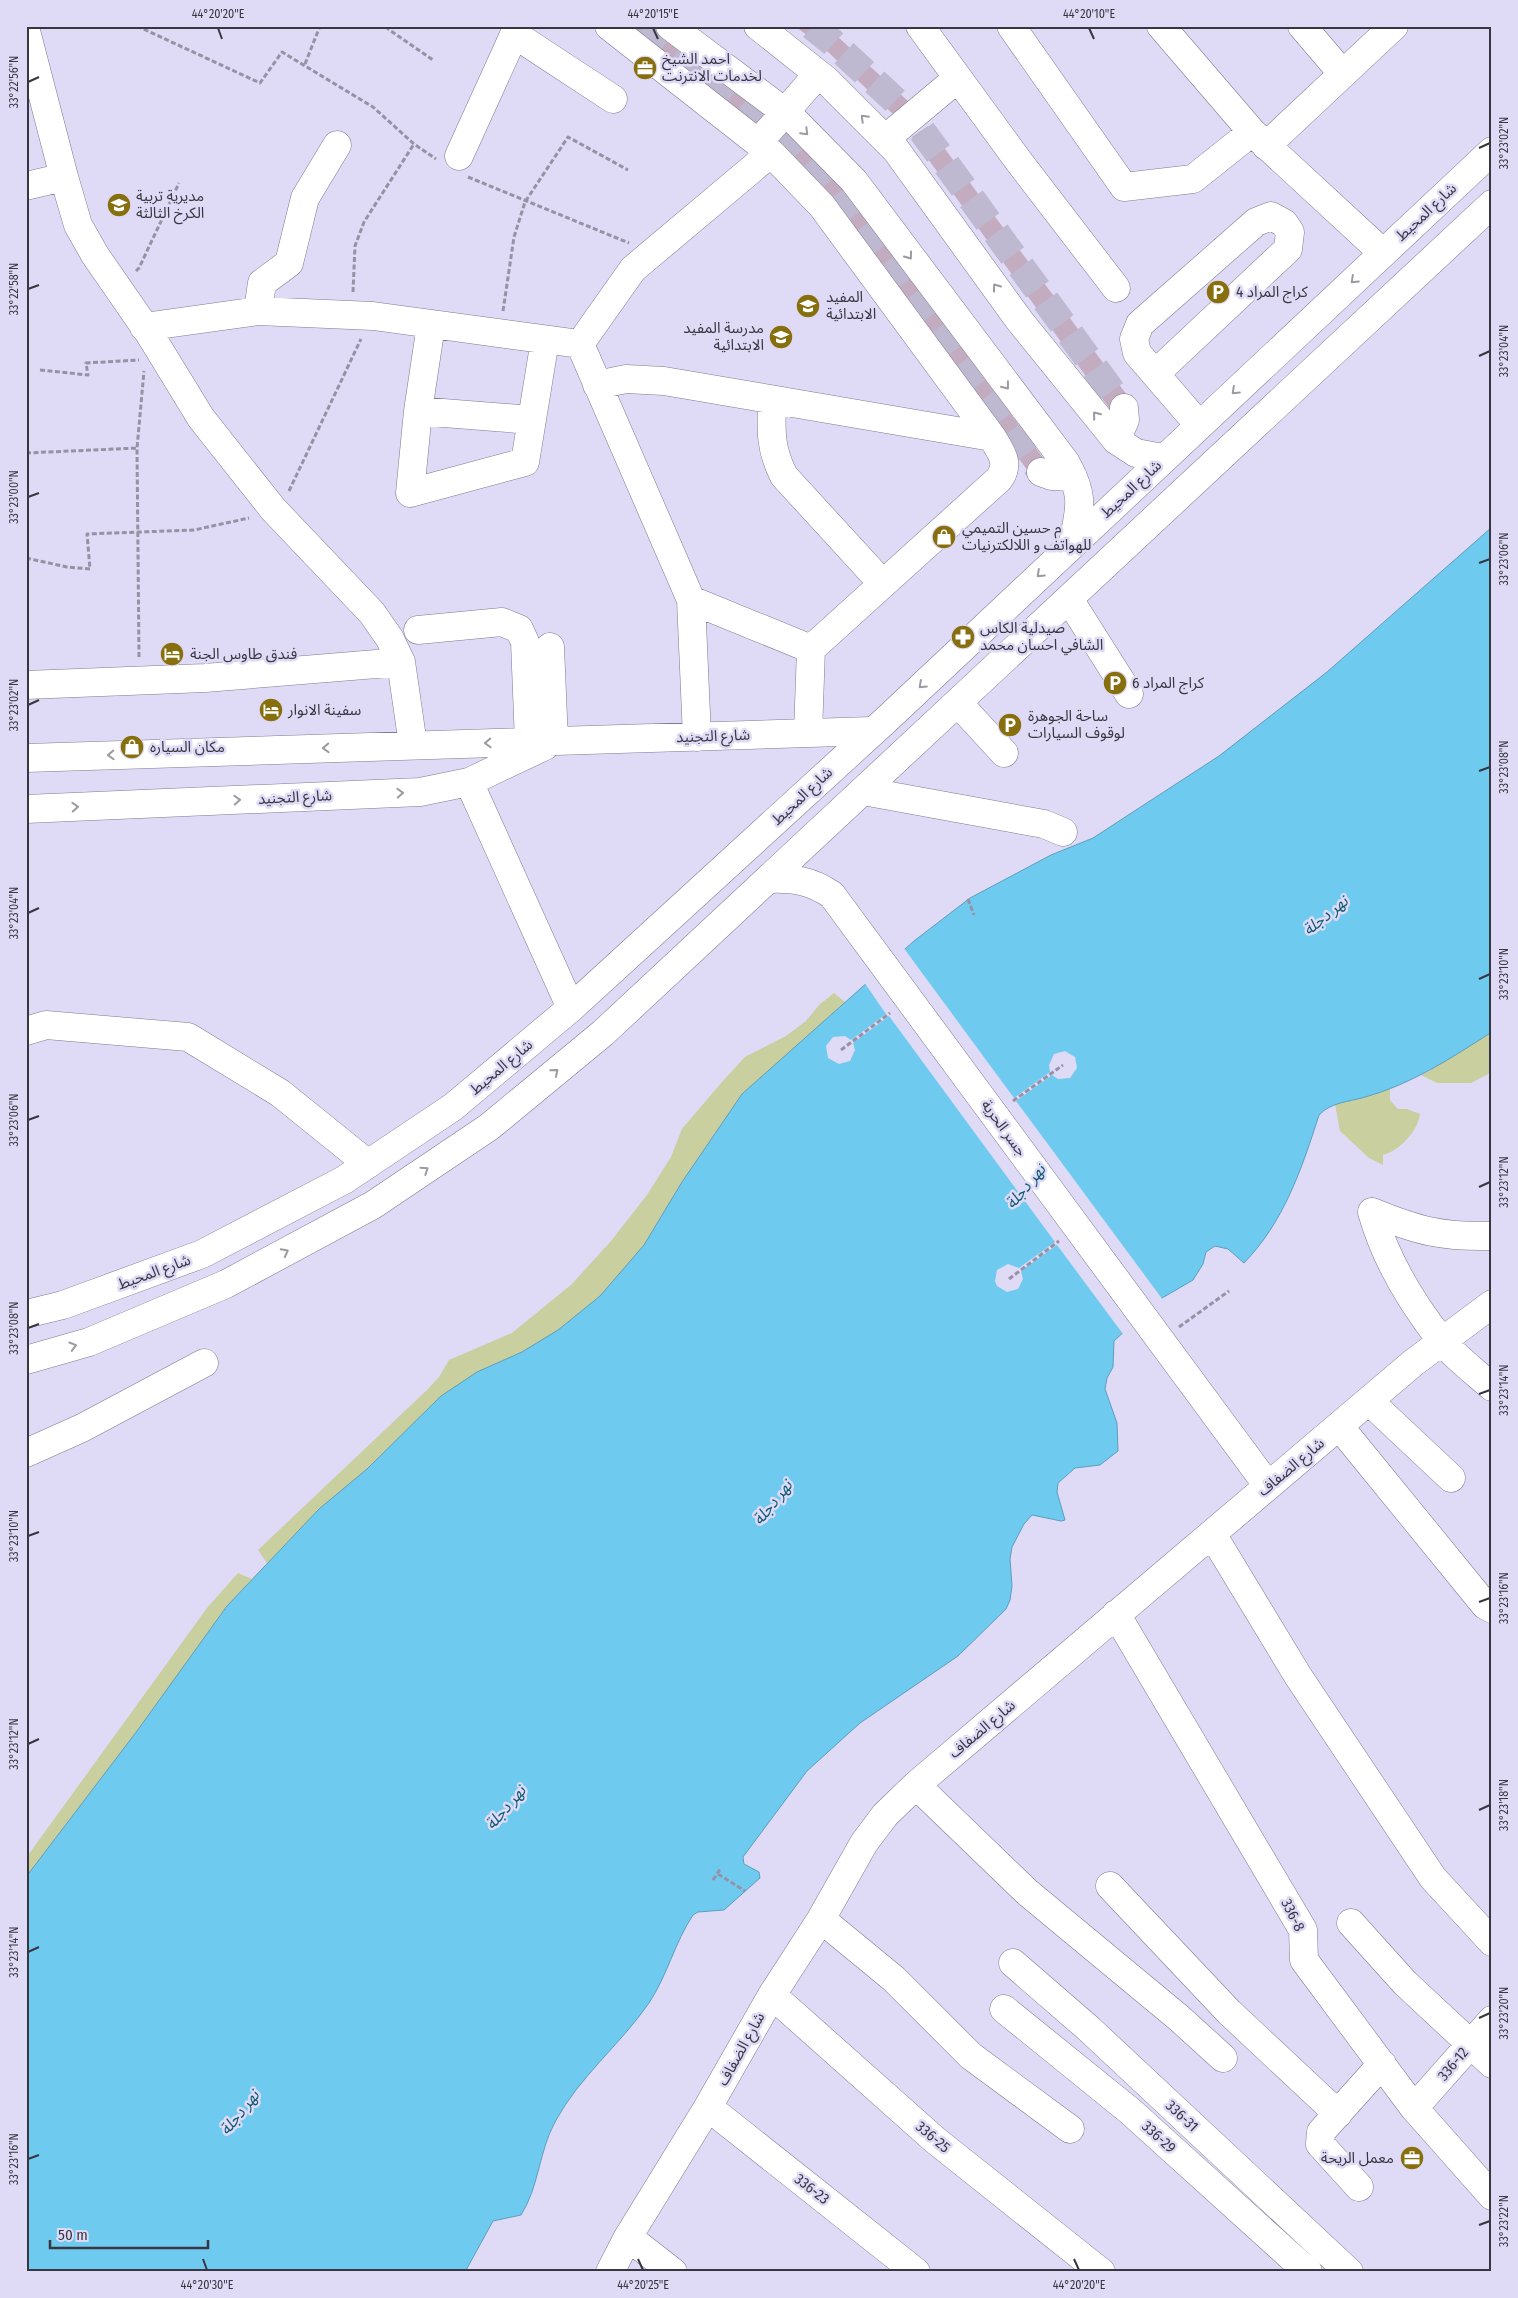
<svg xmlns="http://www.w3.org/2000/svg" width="1518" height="2298" font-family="'Fira Sans Condensed','Noto Sans Arabic',sans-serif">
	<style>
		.green { fill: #c9cf9e }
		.water { fill: #6fcaf0; stroke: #5e9ebc }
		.pier { fill: #dfdaf5 }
		.building { fill: #c3acbf }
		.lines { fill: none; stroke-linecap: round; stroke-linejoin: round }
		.minor-tunnel { stroke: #beb9d1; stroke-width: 28; stroke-dasharray: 28 14; stroke-linecap: butt }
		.minor-casing { stroke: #7f7a93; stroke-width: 29 }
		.major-casing { stroke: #7f7a93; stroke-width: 29 }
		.path { stroke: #9592a5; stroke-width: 3; stroke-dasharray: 5 2.5; stroke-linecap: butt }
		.minor { stroke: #fff; stroke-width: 28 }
		.major { stroke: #fff; stroke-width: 28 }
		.oneway { stroke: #9c9aa0 }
		.ticks { fill: none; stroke: #383641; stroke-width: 2 }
		.labels { text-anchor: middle; stroke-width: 5; stroke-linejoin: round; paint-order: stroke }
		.poi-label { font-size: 15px; fill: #383641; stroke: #dfdaf5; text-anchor: start }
		.street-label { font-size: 15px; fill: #383641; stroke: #dfdaf5 }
		.water-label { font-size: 16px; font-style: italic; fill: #0e5973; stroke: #dfdaf5 }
		.neatline { fill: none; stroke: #383641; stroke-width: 2 }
		.ticks-label { font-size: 12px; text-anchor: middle; fill: #383641 }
	</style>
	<rect width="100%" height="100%" fill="#dfdaf5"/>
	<!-- green -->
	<path class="green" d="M1492,970V1072L1471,1083H1437L1421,1075L1431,1070Z
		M834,993L845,1002L811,1033L710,1179L26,1928V1858L207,1608L238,1573L252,1579L267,1563L258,1550L427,1390L439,1377L449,1360L512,1333L572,1284L611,1241L647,1195L671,1157L682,1129L722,1082L745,1057L786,1036L806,1021L819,1005Z
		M1390,1088V1100L1398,1109H1407L1420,1114C1418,1131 1399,1151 1383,1155V1165L1369,1158L1340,1131L1335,1104L1365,1097Z"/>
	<!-- water -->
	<path class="water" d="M1492,527V1032C1451,1058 1412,1084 1365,1097C1349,1102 1331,1102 1319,1115C1302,1168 1284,1222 1244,1263L1228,1249L1215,1246L1206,1252L1203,1264L1193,1280L1157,1301L1114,1341L1113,1367L1107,1378L1105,1389L1117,1423L1118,1451L1100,1465L1075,1468L1058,1483L1057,1492L1065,1520L1061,1521L1032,1515L1024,1524L1012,1547L1010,1559L1012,1586L1010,1600L1006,1609L958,1656L860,1723L807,1771L743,1857L744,1864L759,1872L760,1878L724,1910L698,1912L693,1915C675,1942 667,1976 649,2003C620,2045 579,2077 555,2122C539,2151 539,2187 521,2215L493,2221L465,2272H26V1877L137,1731L227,1606L319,1509L367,1469L441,1396L477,1372L522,1352L558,1330L600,1296L644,1245L682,1182L742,1094L914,941L970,898L1051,855L1093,838L1219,756L1327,672Z"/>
	<!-- pier -->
	<path class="pier" d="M903,947L1014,1098L1050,1072L1049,1065L1054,1054L1065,1051L1075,1057L1077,1068L1070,1078L1058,1079L1052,1075L1016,1101L1163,1300L1148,1317L1123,1334L1057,1245L1021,1271L1023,1279L1018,1289L1007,1292L997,1286L995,1281L997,1270L1008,1264L1019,1268L1055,1242L889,1016L853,1043L855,1050L850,1061L839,1064L828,1058L826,1046L833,1037L845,1036L851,1040L886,1014L864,982Z"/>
	<!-- building -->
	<path class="building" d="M627,26H659L775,114L763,129Z
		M795,26H826L909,102L895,116L826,50Z
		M786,125L843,187L1049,466L1033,478L830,199L774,138Z
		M928,126L1132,402L1115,416L912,137Z"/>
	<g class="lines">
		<!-- minor-tunnel -->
		<path class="minor-tunnel" d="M644,26L769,121
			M812,26L832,42L903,108
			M781,131L836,194L1041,472
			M922,131L1124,408"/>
		<!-- minor casing -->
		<g class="minor-casing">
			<path id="minor" d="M609,26L771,153L822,206L992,437C1000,451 1011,463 999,479L811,649
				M670,26L790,116L854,181L1066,463C1085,497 1080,507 1073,543
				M758,26L826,80L896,150L1019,320L1116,440L1136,453L1163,458
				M920,26L1017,159L1116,288
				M1011,26L1124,187L1193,179L1252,132
				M1161,26L1252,132L1383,253
				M1302,26L1342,73
				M26,31L64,177L78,225L95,255L149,333L201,418L273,509L372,613L390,639L401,662L413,745
				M514,34L613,99
				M885,139L958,78
				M758,143L818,74
				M1266,146L1394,26
				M459,156L518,26
				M26,186L64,177
				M258,311L262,283L289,263L305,198L337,145
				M431,325L418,411L410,493L525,462L545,340
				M144,327L258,311L373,316L580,344
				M580,344L691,600L697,737
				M580,344L633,269L771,153
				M1156,373L1288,249L1290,232L1284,223L1271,216L1256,222L1140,324L1134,339L1137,353L1199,425
				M597,385L626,379L664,381L992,437
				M772,401C771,431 770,449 784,476L883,584
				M418,411L532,420
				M1116,440L1125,420L1124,408
				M1041,472L1052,476L1073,477
				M1069,599L1129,694
				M691,600L811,649L808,733
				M418,630L502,622L519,629L525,642L529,742
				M550,647L554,741
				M26,685L205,678L401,662
				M958,703L1004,753
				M26,758L872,731
				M469,782L571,1008
				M863,791L1044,824L1063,832
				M26,809L420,792L469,782L545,746
				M769,879C794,878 812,881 832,895L1268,1486
				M26,1031L46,1025L188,1037L280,1093L368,1164
				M1372,1212C1385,1258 1411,1302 1441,1340C1455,1357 1475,1372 1492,1387
				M1372,1212C1418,1231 1442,1237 1492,1236
				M1369,1401L1451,1478
				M1339,1426L1485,1605L1492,1609
				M26,1453L82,1428L204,1363
				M1212,1534L1298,1676L1433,1878L1492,1942
				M1116,1614L1303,1930L1304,1960L1414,2108L1492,2196
				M916,1785L1027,1892L1179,2018L1223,2058
				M1110,1886L1229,2012L1338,2114
				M821,1919L894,1979L971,2056L1070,2129
				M1351,1923L1405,1983L1492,2064
				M1013,1963L1088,2028L1349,2272
				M772,1995L935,2140L1101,2272
				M1004,2009L1130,2111L1308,2272
				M708,2107L916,2272
				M1414,2108L1492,2020
				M1359,2187L1320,2144L1321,2132L1382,2064
				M628,2237L673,2272
				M610,2272L628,2237L708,2107L772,1995L821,1919L864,1843L885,1815L916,1785L1413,1363L1492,1304"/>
		</g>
		<!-- major casing -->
		<g class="major-casing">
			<path id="major" d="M26,1314L63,1305L202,1254L344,1180L453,1107L571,1008L887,719L1492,151
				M26,1360L89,1342L226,1284L373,1205L489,1127L603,1033L1492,204"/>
		</g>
		<!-- path -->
		<path class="path" d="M137,26L260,83L282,52L373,107L414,144L436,159
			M390,26L388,29L433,60
			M305,64L320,26
			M468,177L629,243
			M136,271L139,268L179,183
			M353,292L355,246L364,222L414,144
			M503,311L514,237L525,202L568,137L628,170
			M40,370L88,375L86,363L139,360
			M26,453L137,448
			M289,491L361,339
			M26,558L67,567L90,569L87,534L194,530L249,518
			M139,657L137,448L144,371
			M968,899L974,915
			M841,1050L890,1013
			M1013,1101L1063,1065
			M1009,1279L1059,1241
			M1179,1327L1229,1291
			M718,1874L745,1891
			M713,1880L721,1868"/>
		<!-- minor -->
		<use href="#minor" class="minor"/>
		<!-- major -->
		<use href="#major" class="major"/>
	</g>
	<!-- one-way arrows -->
	<defs><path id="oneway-chevron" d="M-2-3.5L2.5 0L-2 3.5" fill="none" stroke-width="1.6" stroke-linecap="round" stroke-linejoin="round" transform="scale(1.25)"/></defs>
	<g class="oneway">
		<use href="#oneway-chevron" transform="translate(864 118) rotate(-135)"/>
		<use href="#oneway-chevron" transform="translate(805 132) rotate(45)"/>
		<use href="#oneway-chevron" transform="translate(909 256) rotate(54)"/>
		<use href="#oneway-chevron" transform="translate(1354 280) rotate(137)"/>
		<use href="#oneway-chevron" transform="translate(996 287) rotate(-126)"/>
		<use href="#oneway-chevron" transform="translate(1006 386) rotate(52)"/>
		<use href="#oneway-chevron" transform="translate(1235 391) rotate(137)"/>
		<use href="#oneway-chevron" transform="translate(1096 415) rotate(-129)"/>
		<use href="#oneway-chevron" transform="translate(1040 574) rotate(137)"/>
		<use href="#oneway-chevron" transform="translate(922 685) rotate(137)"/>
		<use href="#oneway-chevron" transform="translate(488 743) rotate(178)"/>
		<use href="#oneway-chevron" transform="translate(326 748) rotate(178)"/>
		<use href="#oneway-chevron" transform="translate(111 755) rotate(178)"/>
		<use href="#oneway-chevron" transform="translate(400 793) rotate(-3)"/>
		<use href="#oneway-chevron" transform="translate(237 800) rotate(-3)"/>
		<use href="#oneway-chevron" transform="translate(75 807) rotate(-3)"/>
		<use href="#oneway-chevron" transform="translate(555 1072) rotate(-40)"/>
		<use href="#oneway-chevron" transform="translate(425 1170) rotate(-34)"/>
		<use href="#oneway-chevron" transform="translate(285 1252) rotate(-28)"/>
		<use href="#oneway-chevron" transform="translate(73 1346) rotate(-16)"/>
	</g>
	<!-- ticks -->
	<path class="ticks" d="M218,28L222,39M653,28L658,39M1089,28L1094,39M28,82L39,77M1479,148L1490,143M28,289L39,285M1479,356L1490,351M28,497L39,493M1479,563L1490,559M28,705L39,700M1479,771L1490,767M28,913L39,908M1479,979L1490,974M28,1120L39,1116M1479,1187L1490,1182M28,1328L39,1324M1479,1394L1490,1390M28,1536L39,1532M1479,1602L1490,1598M28,1744L39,1739M1479,1810L1490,1805M28,1952L39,1947M1479,2018L1490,2013M28,2159L39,2155M1479,2225L1490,2221M203,2259L207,2270M638,2259L643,2270M1074,2259L1079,2270"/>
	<!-- icons -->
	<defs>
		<g id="office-disc" transform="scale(1.25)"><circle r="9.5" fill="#876f0e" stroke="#dfdaf5"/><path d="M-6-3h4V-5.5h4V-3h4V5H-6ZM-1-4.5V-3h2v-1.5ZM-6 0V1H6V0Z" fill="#fff"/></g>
		<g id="school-disc" transform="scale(1.25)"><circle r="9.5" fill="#876f0e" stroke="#dfdaf5"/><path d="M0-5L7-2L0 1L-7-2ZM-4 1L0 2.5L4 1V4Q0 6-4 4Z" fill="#fff"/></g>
		<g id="parking-disc" transform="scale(1.25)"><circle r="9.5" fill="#876f0e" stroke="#dfdaf5"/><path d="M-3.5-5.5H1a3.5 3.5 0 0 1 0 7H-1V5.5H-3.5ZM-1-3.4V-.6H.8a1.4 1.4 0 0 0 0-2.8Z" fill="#fff"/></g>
		<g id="shop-disc" transform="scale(1.25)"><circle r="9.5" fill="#876f0e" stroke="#dfdaf5"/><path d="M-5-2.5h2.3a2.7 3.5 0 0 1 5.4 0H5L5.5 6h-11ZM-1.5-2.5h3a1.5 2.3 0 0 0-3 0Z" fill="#fff"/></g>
		<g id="pharmacy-disc" transform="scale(1.25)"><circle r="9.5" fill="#876f0e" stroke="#dfdaf5"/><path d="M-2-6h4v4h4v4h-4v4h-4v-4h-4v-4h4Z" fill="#fff"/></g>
		<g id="hotel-disc" transform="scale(1.25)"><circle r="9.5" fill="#876f0e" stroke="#dfdaf5"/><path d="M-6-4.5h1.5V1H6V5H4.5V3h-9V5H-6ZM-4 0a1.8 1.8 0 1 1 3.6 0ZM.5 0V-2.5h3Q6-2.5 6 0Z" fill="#fff"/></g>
	</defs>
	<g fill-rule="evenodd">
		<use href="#office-disc" x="645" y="68"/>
		<use href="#school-disc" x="119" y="205"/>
		<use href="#parking-disc" x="1218" y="292"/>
		<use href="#school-disc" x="808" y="306"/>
		<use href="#school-disc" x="781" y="337"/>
		<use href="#shop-disc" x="944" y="537"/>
		<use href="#pharmacy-disc" x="963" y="637"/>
		<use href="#hotel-disc" x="172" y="654"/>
		<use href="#parking-disc" x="1115" y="683"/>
		<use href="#hotel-disc" x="271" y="710"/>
		<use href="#parking-disc" x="1010" y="725"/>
		<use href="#shop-disc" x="132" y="747"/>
		<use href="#office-disc" x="1412" y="2158"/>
	</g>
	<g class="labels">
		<!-- poi labels -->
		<g class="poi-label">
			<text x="662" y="64">احمد الشيخ<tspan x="662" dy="17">لخدمات الانترنت</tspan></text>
			<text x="136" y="201">مديرية تربية<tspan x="136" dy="17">الكرخ الثالثة</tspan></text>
			<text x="1236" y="297">كراج المراد 4</text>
			<text x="826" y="302">المفيد<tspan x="826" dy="17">الابتدائية</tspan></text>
			<text x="764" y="333" text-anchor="end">مدرسة المفيد<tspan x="764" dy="17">الابتدائية</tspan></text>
			<text x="962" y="533">م حسين التميمي<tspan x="962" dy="17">للهواتف و اللالكترنيات</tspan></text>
			<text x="980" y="633">صيدلية الكاس<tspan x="980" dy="17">الشافي احسان محمد</tspan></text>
			<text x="190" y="659">فندق طاوس الجنة</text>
			<text x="1132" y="688">كراج المراد 6</text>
			<text x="288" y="715">سفينة الانوار</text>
			<text x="1028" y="721">ساحة الجوهرة<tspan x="1028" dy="17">لوقوف السيارات</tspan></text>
			<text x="150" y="752">مكان السياره</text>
			<text x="1394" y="2163" text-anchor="end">معمل الريحة</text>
		</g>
		<!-- street labels -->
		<g class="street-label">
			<text transform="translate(1426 212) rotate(-43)" y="5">شارع المحيط</text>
			<text transform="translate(1131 489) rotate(-43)" y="5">شارع المحيط</text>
			<text transform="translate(713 736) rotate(-2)" y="5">شارع التجنيد</text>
			<text transform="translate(802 796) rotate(-43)" y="5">شارع المحيط</text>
			<text transform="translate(295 797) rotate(-3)" y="5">شارع التجنيد</text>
			<text transform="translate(501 1067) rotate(-40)" y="5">شارع المحيط</text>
			<text transform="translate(1004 1128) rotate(54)" y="5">جسر الحرية</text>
			<text transform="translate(154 1272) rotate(-20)" y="5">شارع المحيط</text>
			<text transform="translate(1291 1467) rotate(-40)" y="5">شارع الضفاف</text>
			<text transform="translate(982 1729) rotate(-40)" y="5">شارع الضفاف</text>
			<text transform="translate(1293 1915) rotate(64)" y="5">336-8</text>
			<text transform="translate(741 2049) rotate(-61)" y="5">شارع الضفاف</text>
			<text transform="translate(1453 2064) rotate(-50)" y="5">336-12</text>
			<text transform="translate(1182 2116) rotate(43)" y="5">336-31</text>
			<text transform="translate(933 2137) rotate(40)" y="5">336-25</text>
			<text transform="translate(1159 2137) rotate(42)" y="5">336-29</text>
			<text transform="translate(812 2189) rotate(38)" y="5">336-23</text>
		</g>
		<!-- water labels -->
		<g class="water-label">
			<text transform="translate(1325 915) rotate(-39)" y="6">نهر دجلة</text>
			<text transform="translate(1025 1186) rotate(-50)" y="6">نهر دجلة</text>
			<text transform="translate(772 1502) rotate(-51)" y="6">نهر دجلة</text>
			<text transform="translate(505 1807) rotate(-49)" y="6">نهر دجلة</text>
			<text transform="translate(239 2112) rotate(-51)" y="6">نهر دجلة</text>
		</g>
	</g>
	<!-- border -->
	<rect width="1518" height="2298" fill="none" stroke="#dfdaf5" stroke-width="55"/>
	<!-- scale -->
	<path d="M50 2240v8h158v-8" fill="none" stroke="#383641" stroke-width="2.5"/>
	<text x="58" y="2240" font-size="15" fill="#383641" stroke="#dfdaf5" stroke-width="4" paint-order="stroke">50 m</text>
	<rect x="28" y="28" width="1462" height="2242" class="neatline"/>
	<g class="ticks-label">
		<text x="218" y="18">44°20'20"E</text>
		<text x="653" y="18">44°20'15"E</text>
		<text x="1089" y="18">44°20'10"E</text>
		<text transform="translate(14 82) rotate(-90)" y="4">33°22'56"N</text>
		<text transform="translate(1504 143) rotate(-90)" y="4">33°23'02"N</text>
		<text transform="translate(14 289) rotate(-90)" y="4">33°22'58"N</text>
		<text transform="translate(1504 351) rotate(-90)" y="4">33°23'04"N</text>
		<text transform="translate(14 497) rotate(-90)" y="4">33°23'00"N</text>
		<text transform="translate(1504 559) rotate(-90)" y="4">33°23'06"N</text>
		<text transform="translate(14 705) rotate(-90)" y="4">33°23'02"N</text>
		<text transform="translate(1504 767) rotate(-90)" y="4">33°23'08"N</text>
		<text transform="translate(14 913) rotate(-90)" y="4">33°23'04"N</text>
		<text transform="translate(1504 974) rotate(-90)" y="4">33°23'10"N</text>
		<text transform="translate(14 1120) rotate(-90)" y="4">33°23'06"N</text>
		<text transform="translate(1504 1182) rotate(-90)" y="4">33°23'12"N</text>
		<text transform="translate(14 1328) rotate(-90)" y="4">33°23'08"N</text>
		<text transform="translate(1504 1390) rotate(-90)" y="4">33°23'14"N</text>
		<text transform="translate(14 1536) rotate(-90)" y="4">33°23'10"N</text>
		<text transform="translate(1504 1598) rotate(-90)" y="4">33°23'16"N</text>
		<text transform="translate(14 1744) rotate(-90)" y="4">33°23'12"N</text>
		<text transform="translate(1504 1805) rotate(-90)" y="4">33°23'18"N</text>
		<text transform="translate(14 1952) rotate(-90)" y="4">33°23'14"N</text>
		<text transform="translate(1504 2013) rotate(-90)" y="4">33°23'20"N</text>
		<text transform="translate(14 2159) rotate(-90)" y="4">33°23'16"N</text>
		<text transform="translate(1504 2221) rotate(-90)" y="4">33°23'22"N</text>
		<text x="207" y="2289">44°20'30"E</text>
		<text x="643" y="2289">44°20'25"E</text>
		<text x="1079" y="2289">44°20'20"E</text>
	</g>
</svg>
